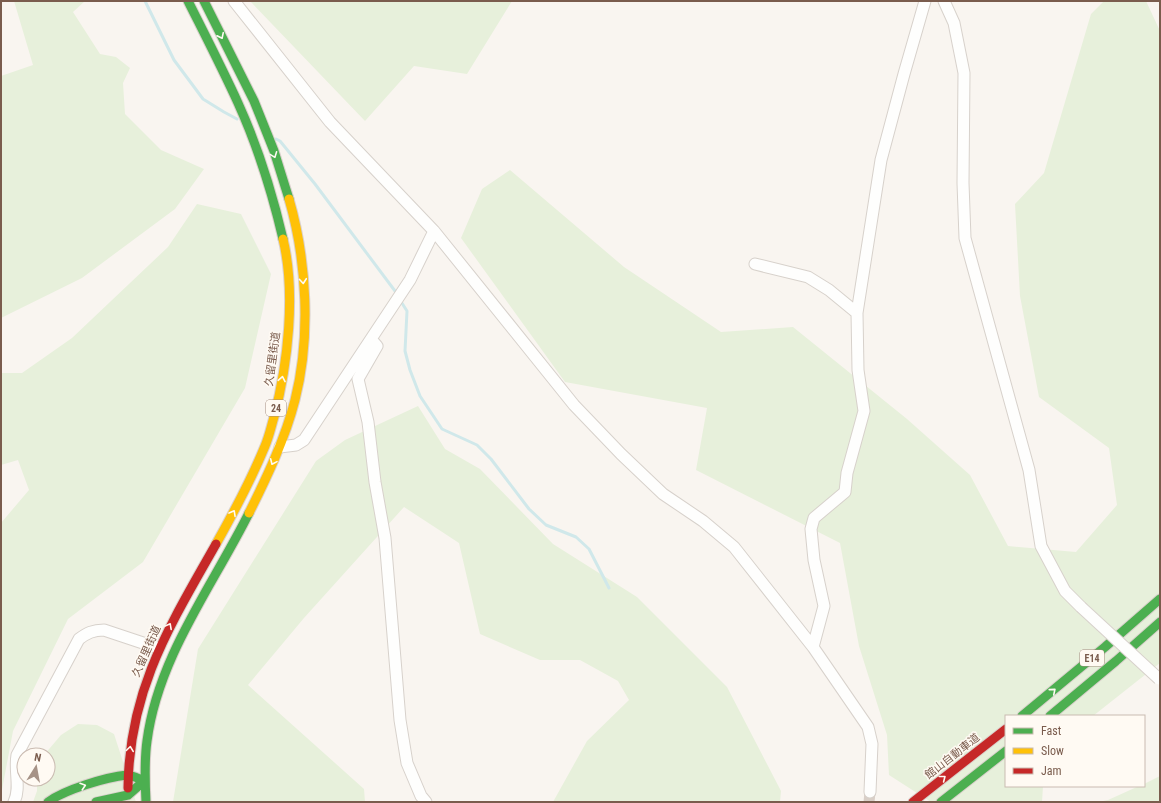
<svg xmlns="http://www.w3.org/2000/svg" width="1161" height="803" font-family="'Roboto Condensed','Noto Sans JP',sans-serif">
	<style>
		.green { fill: #e7f0db }
		.lines { fill: none; stroke-linecap: round; stroke-linejoin: round }
		.stream { stroke: #d0e8ea; stroke-width: 3 }
		.street-tunnel { stroke: #d9cfc7; stroke-width: 11; stroke-dasharray: 11 5.5; stroke-linecap: butt }
		.street-casing { stroke: #d7d1cb; stroke-width: 13 }
		.fast-casing { stroke: #dad1cc; stroke-width: 11 }
		.slow-casing { stroke: #dad1cc; stroke-width: 11 }
		.jam-casing { stroke: #dad1cc; stroke-width: 11 }
		.street { stroke: #fefefd; stroke-width: 11 }
		.fast { stroke: #4caf50; stroke-width: 9 }
		.slow { stroke: #ffc107; stroke-width: 9 }
		.jam { stroke: #c62828; stroke-width: 9 }
		.street-bridge-casing { stroke: #d7d1cb; stroke-width: 13; stroke-linecap: butt }
		.street-bridge { stroke: #fefefd; stroke-width: 11 }
		.oneway { stroke: #fffaf3 }
		.labels { text-anchor: middle; stroke-width: 3; stroke-linejoin: round; paint-order: stroke }
		.shield { fill: #fffaf3; stroke: #a28b7f; stroke-width: 1 }
		.shield-label { font-size: 10px; font-weight: bold; fill: #7a5c4d }
		.street-label { font-size: 11px; fill: #7a5c4d; stroke: #fffaf3 }
	</style>
	<rect width="100%" height="100%" fill="#f9f5f0"/>
	<!-- green -->
	<path class="green" d="M14,1H85L73,12L100,54L116,57L130,68L123,83L125,114L161,150L204,169L175,209L82,278L1,318V76L33,65Z
		M250,1H512L467,74L414,66L365,121Z
		M1104,1H1146L1160,31V663L1093,716H1006V786H1043L1042,802H931L889,775L887,735L859,646L840,543L696,470L707,408L565,382L461,238L482,189L510,170L624,267L721,332L793,327L907,419L970,475L1008,546L1076,552L1117,505L1109,448L1039,397L1020,296L1015,204L1044,173L1091,14Z
		M197,204L241,214L271,274L245,388L143,562L68,619L13,731L1,795V523L29,490L18,460L1,465V373H22L72,338L168,247Z
		M418,406L445,449L480,469L553,544L637,597L727,687L781,791L780,802H553L587,741L629,700L618,681L580,660H540L480,634L459,543L404,507L304,618L248,685L364,789L365,802H173L198,649L316,461L345,440Z
		M78,724L97,725L114,734L136,802H33L37,791V779H48V755H44L61,735Z
		M1160,776V802H1098L1108,800L1139,786H1144V784Z"/>
	<g class="lines">
		<!-- stream -->
		<path class="stream" d="M145,1L174,60L203,99L224,112L237,119
			M276,139L280,141L315,184L398,295
			M400,300L407,311L405,351L410,370L420,396L442,429L477,445L491,459L529,509L546,525L576,537L589,549L609,588"/>
		<!-- street-tunnel -->
		<path class="street-tunnel" d="M869,802L870,792"/>
		<!-- street casing -->
		<g class="street-casing">
			<path id="street" d="M234,1L330,122L434,231L574,405L621,454L663,494L703,521L734,547L813,647L868,727L872,744L870,792
				M944,1L954,23L964,73L963,183L965,238L1029,470L1041,546L1065,591L1081,607
				M755,264L808,277L829,290L857,313
				M371,339L377,346L358,379L368,422L375,482L385,538L400,720L407,763L421,796L426,802
				M280,447L296,445L304,440L410,280L434,231
				M813,647L824,606L814,560L811,529L814,518L845,492L847,473L864,411L858,370L857,313L881,160L904,74L925,1
				M14,802C21,788 14,771 17,755L79,639C87,633 93,630 104,630L158,648"/>
		</g>
		<!-- fast casing -->
		<g class="fast-casing">
			<path id="fast" d="M188,1C205,35 222,68 238,103C258,147 272,192 283,239
				M204,1L254,101L274,151L289,199
				M1022,716L1105,647L1160,599
				M1050,716L1116,661L1160,622
				M48,802C64,790 106,777 127,775C132,775 139,779 144,781L128,795L96,802
				M146,802C145,782 144,762 147,741C158,657 212,587 249,513
				M941,802L1006,751"/>
		</g>
		<!-- slow casing -->
		<g class="slow-casing">
			<path id="slow" d="M249,513C267,477 285,439 295,400C311,337 307,261 289,199
				M216,544C234,512 251,480 265,446C269,437 271,427 274,417C288,364 296,293 283,239"/>
		</g>
		<!-- jam casing -->
		<g class="jam-casing">
			<path id="jam" d="M128,788C129,690 169,627 216,544
				M913,802L1006,729"/>
		</g>
		<!-- street -->
		<use href="#street" class="street"/>
		<!-- fast -->
		<use href="#fast" class="fast"/>
		<!-- slow -->
		<use href="#slow" class="slow"/>
		<!-- jam -->
		<use href="#jam" class="jam"/>
		<!-- street-bridge casing -->
		<g class="street-bridge-casing">
			<path id="street-bridge" d="M1081,607L1159,679"/>
		</g>
		<!-- street-bridge -->
		<use href="#street-bridge" class="street-bridge"/>
	</g>
	<!-- one-way arrows -->
	<defs><path id="oneway-chevron" d="M-2-3.5L2.5 0L-2 3.5" fill="none" stroke-width="1.6" stroke-linecap="round" stroke-linejoin="round"/></defs>
	<g class="oneway">
		<use href="#oneway-chevron" transform="translate(221 36) rotate(64)"/>
		<use href="#oneway-chevron" transform="translate(274 155) rotate(69)"/>
		<use href="#oneway-chevron" transform="translate(303 281) rotate(85)"/>
		<use href="#oneway-chevron" transform="translate(282 379) rotate(-79)"/>
		<use href="#oneway-chevron" transform="translate(273 462) rotate(114)"/>
		<use href="#oneway-chevron" transform="translate(233 513) rotate(-61)"/>
		<use href="#oneway-chevron" transform="translate(169 626) rotate(-62)"/>
		<use href="#oneway-chevron" transform="translate(1053 691) rotate(-40)"/>
		<use href="#oneway-chevron" transform="translate(130 749) rotate(-82)"/>
		<use href="#oneway-chevron" transform="translate(943 778) rotate(-38)"/>
		<use href="#oneway-chevron" transform="translate(83 786) rotate(-18)"/>
	</g>
	<g class="labels">
		<!-- shield labels -->
		<g class="shield">
			<rect x="266" y="400" width="20" height="16" rx="3"/>
			<rect x="1080" y="650" width="24" height="16" rx="3"/>
		</g>
		<g class="shield-label">
			<text x="276" y="412">24</text>
			<text x="1092" y="662">E14</text>
		</g>
		<!-- street labels -->
		<g class="street-label">
			<text transform="translate(272 359) rotate(-82)" y="4">久留里街道</text>
			<text transform="translate(146 651) rotate(-66)" y="4">久留里街道</text>
			<text transform="translate(952 756) rotate(-38)" y="4">館山自動車道</text>
		</g>
	</g>
	<!-- border -->
	<rect width="1161" height="803" fill="none" stroke="#7a5c4d" stroke-width="4"/>
	<!-- legend -->
	<rect x="1005" y="715" width="140" height="72" fill="#fffaf3" stroke="#cabbb1"/>
	<rect x="1013" y="728" width="20" height="6" fill="#4caf50" stroke="#cabbb1"/>
	<text x="1041" y="735" font-size="12" fill="#7a5c4d">Fast</text>
	<rect x="1013" y="748" width="20" height="6" fill="#ffc107" stroke="#cabbb1"/>
	<text x="1041" y="755" font-size="12" fill="#7a5c4d">Slow</text>
	<rect x="1013" y="768" width="20" height="6" fill="#c62828" stroke="#cabbb1"/>
	<text x="1041" y="775" font-size="12" fill="#7a5c4d">Jam</text>
	<!-- north arrow -->
	<g transform="translate(36 767) rotate(11)"><circle r="19" fill="#fffaf3" stroke="#cabbb1"/>
	<path d="M0-3L7 15L0 10L-7 15Z" fill="#a69286"/>
	<text y="-6" font-size="11" font-weight="bold" text-anchor="middle" fill="#7a5c4d">N</text>
	</g>
</svg>
